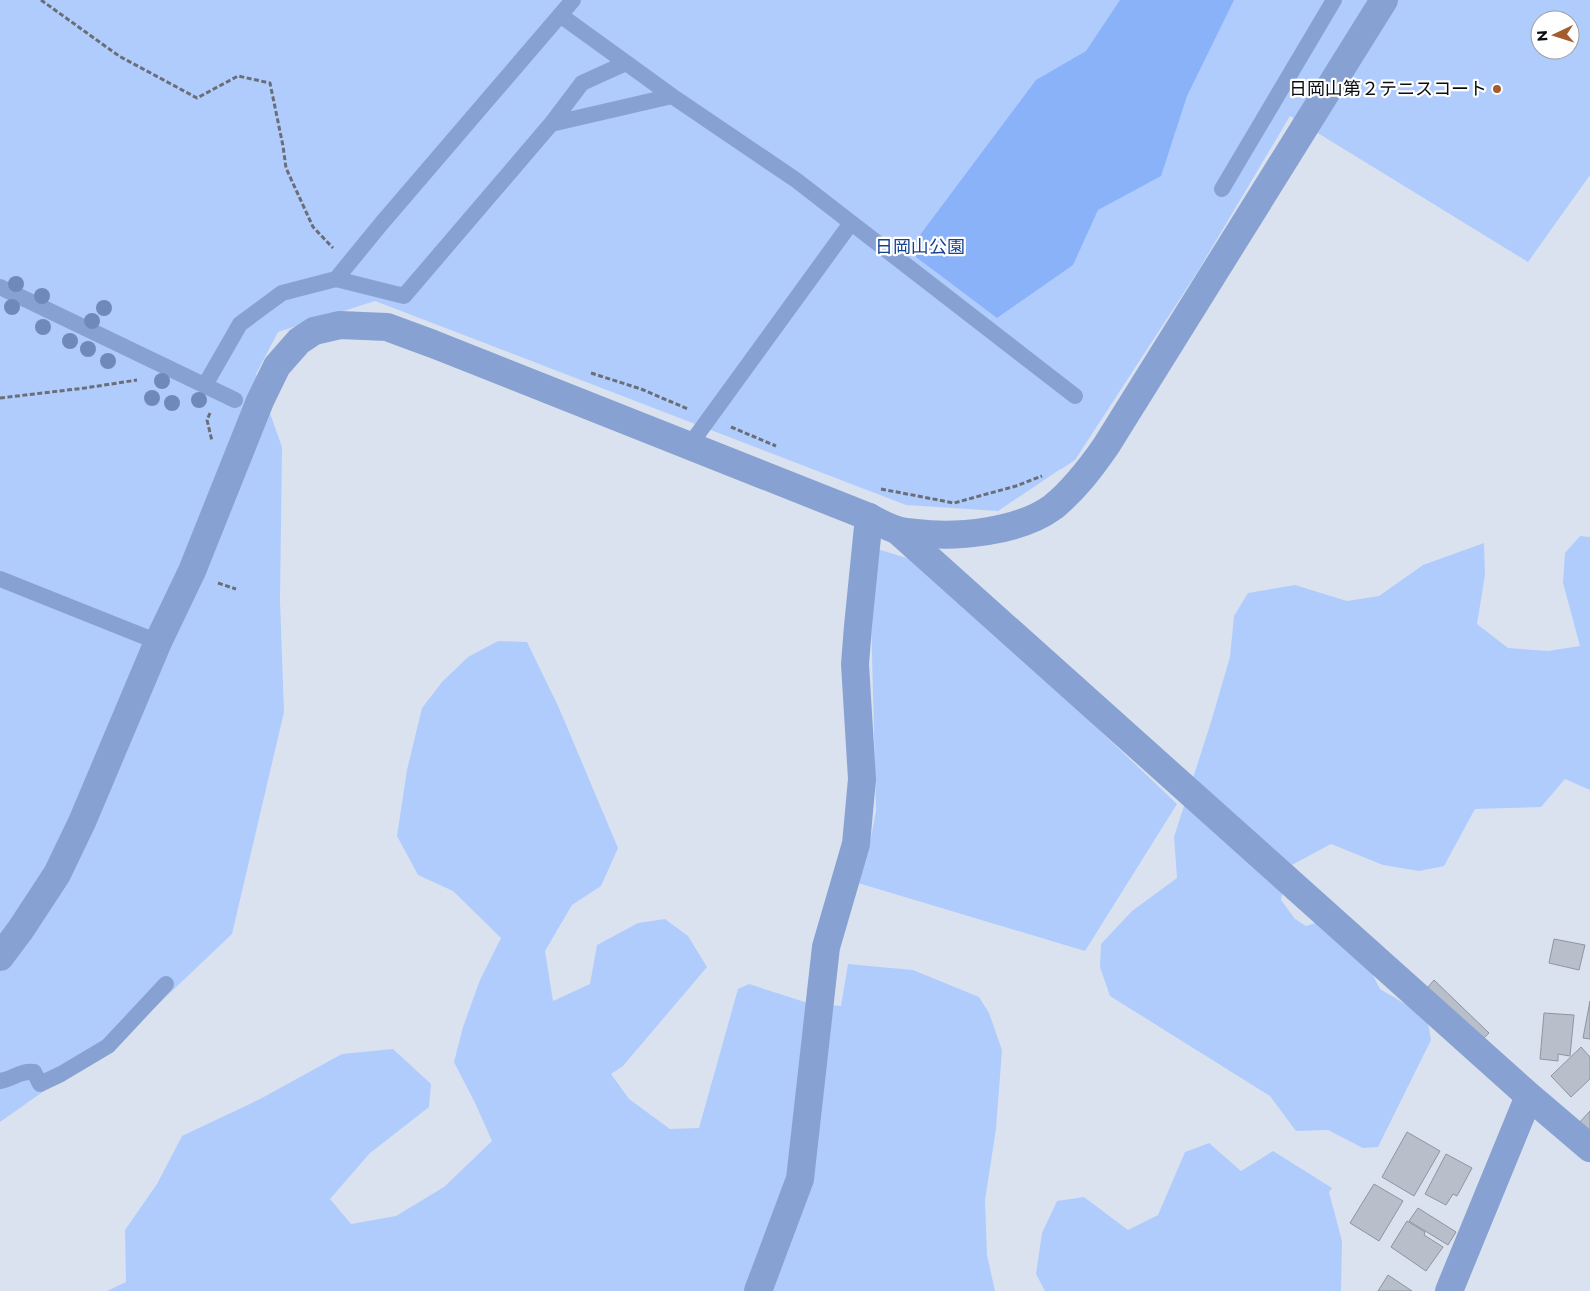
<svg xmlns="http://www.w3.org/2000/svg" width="1590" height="1291" font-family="Montserrat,'Noto Sans JP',sans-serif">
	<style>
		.green { fill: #b0ccfd; fill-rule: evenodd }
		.water { fill: #8ab2f8 }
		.building { fill: #b8bfcb; stroke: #8e95a1 }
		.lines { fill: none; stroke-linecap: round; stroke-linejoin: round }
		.path { stroke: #6a6e77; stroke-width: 3; stroke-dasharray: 5 2.5; stroke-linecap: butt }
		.service { stroke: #87a2d2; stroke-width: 16 }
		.minor { stroke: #87a2d2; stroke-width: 28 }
		.tertiary { stroke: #87a2d2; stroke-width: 28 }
		.tree { fill: #6f89bb }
		.poi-dot { fill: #a35d31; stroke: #fff; stroke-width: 2 }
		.labels { text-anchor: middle; stroke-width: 4.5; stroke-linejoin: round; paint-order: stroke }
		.poi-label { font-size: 18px; fill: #0a0d11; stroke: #fff; text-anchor: end }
		.park-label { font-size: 18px; fill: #164191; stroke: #fff }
	</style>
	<rect width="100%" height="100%" fill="#dbe2ef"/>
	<!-- green -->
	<path class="green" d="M0,0H1590V175L1528,262L1290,116L1198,271L1075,460L1063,468L1059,470L998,511L906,505L375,301L278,332L256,374L282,447L280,601L284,712L232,934L132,1029L0,1122ZM1540,20H1570V50H1540Z
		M1580,536L1590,537V790L1565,779L1541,807L1475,809L1444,866L1419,871L1383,865L1331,844L1288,867L1281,900L1295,919L1306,926L1332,918L1362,954L1380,989L1427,1017L1431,1040L1378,1147L1363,1148L1328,1130L1296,1131L1270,1096L1110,996L1100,967L1101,944L1132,911L1177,878L1174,837L1211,722L1230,657L1234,616L1248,593L1295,585L1347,601L1379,596L1423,565L1484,543L1485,575L1477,624L1508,648L1548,651L1580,646L1563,583L1565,553Z
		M877,549L924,563L1177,804L1085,951L858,883L869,848L876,811L871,616Z
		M498,641L527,642L559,708L618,848L601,886L572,905L545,951L553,1001L590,984L597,945L638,923L665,919L688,936L707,967L623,1066L611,1074L629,1099L670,1129L699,1128L738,989L749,984L811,1004L841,1006L848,964L913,970L979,997L989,1013L1002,1050L996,1129L985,1200L987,1255L995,1291H107L126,1282L125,1230L157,1184L182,1136L260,1099L342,1054L393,1049L431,1084L429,1107L370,1153L330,1199L351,1224L396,1216L444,1187L492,1141L476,1105L454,1062L463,1027L480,980L501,938L453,891L418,875L397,836L407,770L422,708L442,682L468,657Z
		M1209,1143L1241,1171L1273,1151L1332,1188L1329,1192L1342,1241L1341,1291H1045L1036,1274L1042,1233L1057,1201L1084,1197L1128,1230L1158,1215L1185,1152Z"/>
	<!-- water -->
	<path class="water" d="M1120,0H1234L1187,96L1161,176L1098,210L1073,265L997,318L916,257L914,243L1036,80L1086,51Z"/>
	<!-- building -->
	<path class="building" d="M1554,939L1585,945L1579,970L1549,963Z
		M1434,980L1489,1033L1477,1045L1422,994Z
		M1590,1001V1039L1583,1038Z
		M1544,1013L1574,1015L1570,1056L1558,1054V1061L1540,1059Z
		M1581,1047L1590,1057V1079L1571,1097L1551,1076Z
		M1590,1111V1133L1579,1123Z
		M1407,1132L1440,1151L1414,1196L1382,1177Z
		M1446,1154L1472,1168L1457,1196L1453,1194L1446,1205L1425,1194Z
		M1374,1184L1403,1201L1379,1241L1350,1223Z
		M1418,1208L1456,1232L1448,1245L1409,1221Z
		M1407,1221L1425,1232L1424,1235L1443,1247L1426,1271L1391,1247Z
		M1388,1275L1412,1291H1378Z"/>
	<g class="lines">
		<!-- path -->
		<path class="path" d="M41,0L119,56L197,98L238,76L270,83L283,146L286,168L313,227L333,248
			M591,373L641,389L688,409
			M0,398L85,388L137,380
			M210,413L207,420L212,441
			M731,427L776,446
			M881,489L954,503L1016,486L1042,476
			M218,583L236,589"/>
		<!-- service -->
		<path class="service" d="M560,15L672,96L796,180L1075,396
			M551,124L672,96
			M1222,189L1334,0
			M336,279L404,296L551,124L582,83L626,63
			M0,287L235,400
			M205,385L240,324L282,293L336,279L381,224L573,0
			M689,446L851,223
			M0,579L158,642
			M0,1081C13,1079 21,1070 34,1072L40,1084L61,1074L108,1046L166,984"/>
		<!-- minor -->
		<path class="minor" d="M898,531L1529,1096L1590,1148
			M758,1291L800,1179L826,947L856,844L862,779L855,664L858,626L869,517
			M1449,1291L1529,1096"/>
		<!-- tertiary -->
		<path class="tertiary" d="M0,957L21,929L57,874L82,822L158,642L192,571L260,401L277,366L299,341L314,331L340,325L387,327L433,344L869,517C878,522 887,527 897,530C902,532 910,532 916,533C957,538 1019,532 1053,507C1074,490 1090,469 1106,446L1384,0"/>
	</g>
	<!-- trees -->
	<g class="tree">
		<circle cx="16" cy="284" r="8"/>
		<circle cx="42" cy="296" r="8"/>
		<circle cx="12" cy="307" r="8"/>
		<circle cx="104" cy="308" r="8"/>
		<circle cx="92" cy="321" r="8"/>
		<circle cx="43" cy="327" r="8"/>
		<circle cx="70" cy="341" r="8"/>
		<circle cx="88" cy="349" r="8"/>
		<circle cx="108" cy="361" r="8"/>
		<circle cx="162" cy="381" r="8"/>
		<circle cx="152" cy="398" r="8"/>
		<circle cx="199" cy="400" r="8"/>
		<circle cx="172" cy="403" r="8"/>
	</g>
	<!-- markers -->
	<circle class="poi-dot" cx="1497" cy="89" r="5"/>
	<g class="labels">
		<!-- poi labels -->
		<g class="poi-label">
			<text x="1487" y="95">日岡山第２テニスコート</text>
		</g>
		<!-- park labels -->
		<g class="park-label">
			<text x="920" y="253">日岡山公園</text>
		</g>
	</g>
	<!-- north arrow -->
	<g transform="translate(1555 35) rotate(266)"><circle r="24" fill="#ffffff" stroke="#9d9ea0"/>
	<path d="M0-4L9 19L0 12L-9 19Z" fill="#a35d31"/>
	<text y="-8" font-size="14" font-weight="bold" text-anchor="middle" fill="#0a0d11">N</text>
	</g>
</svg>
